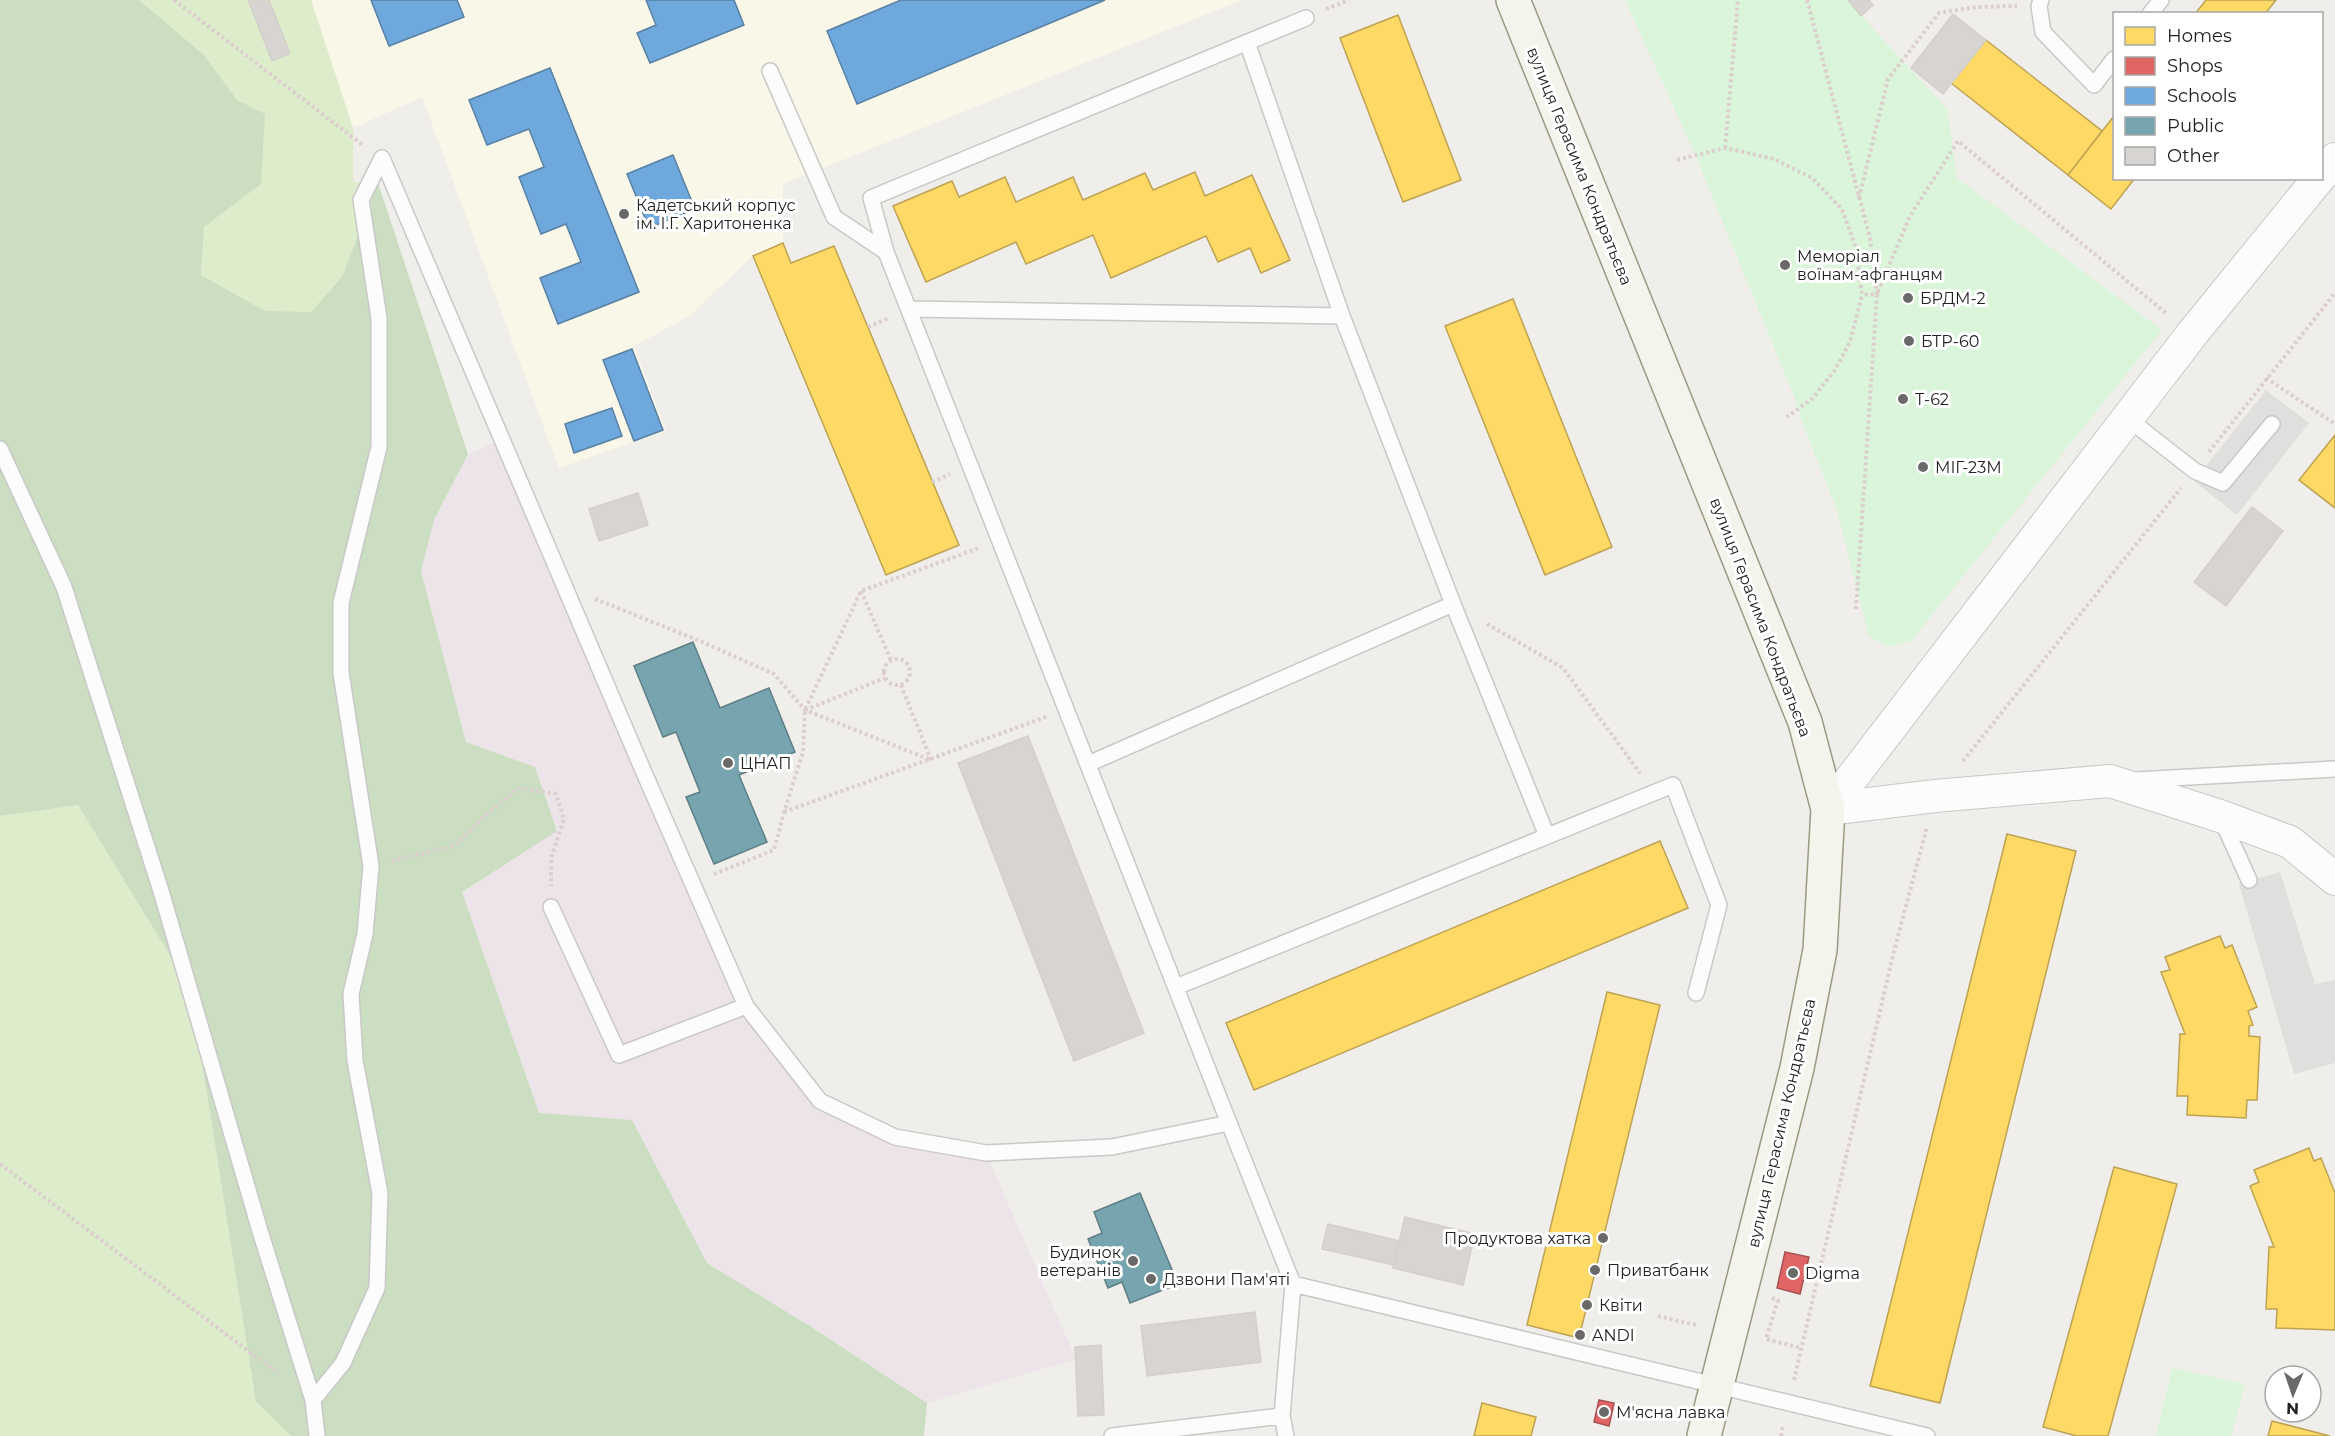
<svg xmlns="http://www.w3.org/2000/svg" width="2335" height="1436" font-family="Montserrat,sans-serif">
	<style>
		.industrial { fill: #ede4e9 }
		.education { fill: #f8f7e8 }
		.grass { fill: #ddeccb }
		.forest { fill: #cbdec1 }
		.park { fill: #daf5da }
		.parking { fill: #e0dfde }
		.homes { fill: #ffd966; stroke: #bda252; stroke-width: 1.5 }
		.shops { fill: #e06666; stroke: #a75252; stroke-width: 1.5 }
		.schools { fill: #6fa8dc; stroke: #5880a4; stroke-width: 1.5 }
		.public { fill: #76a5af; stroke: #5d7e85; stroke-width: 1.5 }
		.building { fill: #d7d4d2; stroke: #d3d0cc; stroke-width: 1.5 }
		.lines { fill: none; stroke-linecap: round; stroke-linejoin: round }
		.lane-casing { stroke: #c9c8c7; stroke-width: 18 }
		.street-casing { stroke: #c9c8c7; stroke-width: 34 }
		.secondary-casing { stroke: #999a82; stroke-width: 36 }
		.path { stroke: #dccecd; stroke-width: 4; stroke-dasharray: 3 3; stroke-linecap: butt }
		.lane { stroke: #fdfcfc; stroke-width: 15 }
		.street { stroke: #fdfcfc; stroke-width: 32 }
		.secondary { stroke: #f4f4ed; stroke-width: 33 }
		.poi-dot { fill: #6a6968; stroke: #fff; stroke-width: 2 }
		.labels { text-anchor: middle; stroke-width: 6; stroke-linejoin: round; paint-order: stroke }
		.street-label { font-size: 16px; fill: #222; stroke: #fff }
		.poi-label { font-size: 16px; fill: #222; stroke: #fff; text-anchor: start }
	</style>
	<rect width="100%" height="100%" fill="#f0eeeb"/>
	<!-- industrial -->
	<path class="industrial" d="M501,440L746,1006L820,1101L895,1137L986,1153L1076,1359L927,1403L813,1328L707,1263L632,1120L539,1113L462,892L557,830L535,767L466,742L421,571L434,520L468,454Z"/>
	<!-- education -->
	<path class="education" d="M311,0H1242L783,184V243L753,256L689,316L634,346L666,431L559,468L422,97L353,128Z"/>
	<!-- grass -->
	<path class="grass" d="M139,0H311L353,128V182L378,183L342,277L311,313L265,311L201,275L204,227L261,184L237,100L204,55Z
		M78,805L190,988L256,1402L291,1436H0V816Z"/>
	<!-- forest -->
	<path class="forest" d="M0,0H139L204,55L237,100L265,114L261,184L204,227L201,275L265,311L311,312L342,277L378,183L468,454L434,520L421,571L466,742L535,767L557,831L462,892L539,1113L632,1120L707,1263L813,1328L927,1403L924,1436H291L256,1402L190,988L78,805L0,816Z"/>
	<!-- park -->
	<path class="park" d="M1625,0H1847L1947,109L1957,178L2162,330L1911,641L1888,647L1869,636L1837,510L1801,420L1796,401L1692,147Z
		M2172,1368L2245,1384L2231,1436H2156Z"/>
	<!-- parking -->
	<path class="parking" d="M2266,390L2309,423L2237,515L2194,481Z
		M2280,872L2315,984L2335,980V1063L2294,1074L2239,884Z"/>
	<!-- homes -->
	<path class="homes" d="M2206,0H2276L2265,14H2195Z
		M1398,15L1461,180L1403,202L1340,38Z
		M1986,40L2102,131L2068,175L1951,83Z
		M2114,116V178H2135L2111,209L2068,175Z
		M1195,172L1205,196L1252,175L1290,260L1261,273L1250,248L1218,262L1206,236L1111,278L1093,235L1026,264L1016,242L926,282L893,206L952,181L959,197L1005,177L1016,202L1073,177L1083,200L1145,173L1153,190Z
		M783,243L791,263L834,246L959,545L886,575L753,256Z
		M1513,299L1612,547L1545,575L1445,326Z
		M2335,435V508L2299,480Z
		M2007,834L2076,851L1940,1403L1870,1386Z
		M1660,841L1688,908L1254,1090L1226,1023Z
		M2220,936L2225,948L2232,945L2257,1007L2248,1011L2253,1025L2249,1026V1036L2260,1037L2257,1100H2247L2246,1118L2187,1115L2188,1096H2177L2180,1034H2185L2161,972L2170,970L2165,957Z
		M1607,992L1660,1005L1579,1338L1527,1325Z
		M2309,1148L2314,1161L2321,1158L2335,1193V1330L2276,1328L2277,1309H2266L2269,1247H2274L2250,1186L2259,1182L2254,1170Z
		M2114,1167L2177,1184L2108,1436H2077L2043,1427Z
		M1482,1403L1536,1417L1531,1436H1474Z
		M2272,1421L2330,1436H2268Z"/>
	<!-- shops -->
	<path class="shops" d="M1785,1252L1809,1257L1800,1294L1777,1288Z
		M1599,1400L1614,1403L1609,1426L1594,1422Z"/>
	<!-- schools -->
	<path class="schools" d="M371,0H457L464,17L389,46Z
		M646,0H734L744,25L650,63L637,33L656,25Z
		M901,0H1105L857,104L827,31Z
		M550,68L639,292L558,324L540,278L581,262L566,224L541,234L519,177L544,167L529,129L487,145L469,100Z
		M673,155L695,209L649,228L627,174Z
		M632,349L663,430L634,441L603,360Z
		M612,408L622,436L574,453L565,424Z"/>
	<!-- public -->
	<path class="public" d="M693,642L720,708L769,688L795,752L739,775L767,842L714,864L686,797L700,792L676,732L663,737L634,666Z
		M1140,1193L1178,1284L1130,1303L1122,1282L1108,1288L1088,1239L1102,1233L1094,1212Z"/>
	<!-- building -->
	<path class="building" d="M248,0H269L290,53L272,61Z
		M1848,0H1869L1873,5L1861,16Z
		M1953,14L1986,40L1943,94L1911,68Z
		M638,493L648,525L599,541L589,509Z
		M2252,507L2283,531L2226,606L2194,582Z
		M1028,736L1144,1033L1074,1061L958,763Z
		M1405,1217L1475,1234L1463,1285L1393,1268Z
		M1328,1224L1400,1241L1394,1265L1322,1249Z
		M1255,1312L1261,1362L1147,1376L1141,1326Z
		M1101,1345L1104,1415L1078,1416L1075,1347Z"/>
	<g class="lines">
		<!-- lane casing -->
		<g class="lane-casing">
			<path id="lane" d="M2041,0L2039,6L2043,32L2094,85L2114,59
				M2150,14L2161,0
				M1247,42L1342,316
				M770,71L834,217L886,252L1229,1123
				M382,158L639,761L746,1006L820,1101L895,1137L986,1153L1112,1147L1229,1123L1293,1284L1927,1436
				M886,252L871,198L1306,18
				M909,309L1342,316L1453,604L1088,764
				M2127,418L2195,471L2223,483L2272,424
				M0,449L64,587L161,891L260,1231L313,1400L317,1436
				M1453,604L1547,836
				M2136,780L2335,769
				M2221,818L2249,880
				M551,907L619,1055L746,1006
				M1176,987L1673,785L1719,905L1696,993
				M313,1400L343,1363L377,1288L380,1193L355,1061L351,994L365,934L371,866L341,673V603L379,447V318L361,200L382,158
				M1112,1436L1282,1416
				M1286,1436L1282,1416L1293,1284"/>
		</g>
		<!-- street casing -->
		<g class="street-casing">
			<path id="street" d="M2322,175L2335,159
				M1828,809L2192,334L2319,178
				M1828,809L1935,796L2110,781L2220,816L2290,842L2335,879"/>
		</g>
		<!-- secondary casing -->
		<g class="secondary-casing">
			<path id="secondary" d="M1513,0L1805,722L1828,809L1820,950L1797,1068L1704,1436"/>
		</g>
		<!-- path -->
		<path class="path" d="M174,0L364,146
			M1807,0L1870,238L1877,294L1862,295
			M1326,9L1349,0
			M1725,148L1738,0
			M1677,160L1725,148L1774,159L1812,178L1842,209L1856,248L1862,295L1850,342L1835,370L1812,399L1787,417
			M1859,198L1888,79L1939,13L1976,7L2017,6
			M868,327L889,318
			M2266,378L2335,424
			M2209,452L2335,293
			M932,482L950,474
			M861,591L891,660
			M595,599L700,641L774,674L805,710L931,760
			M1856,609L1877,294L1910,216L1958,141L2167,314
			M1487,624L1563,668L1640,773
			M884 672a13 13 0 1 1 26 0a13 13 0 1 1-26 0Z
			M901,685L931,760
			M805,710L885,678
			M1963,761L2181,488
			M784,812L1046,717
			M392,861L454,846L488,813L519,788L556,794L564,819L551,858V886
			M714,874L774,850L784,812L803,752L805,710L861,591L979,548
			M0,1164L279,1374
			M1772,1298L1778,1300L1766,1339L1801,1348
			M1658,1316L1696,1325
			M1794,1380L1894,951L1927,827
			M1781,1436L1783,1425"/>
		<!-- lane -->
		<use href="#lane" class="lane"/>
		<!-- street -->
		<use href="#street" class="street"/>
		<!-- secondary -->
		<use href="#secondary" class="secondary"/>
	</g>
	<!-- markers -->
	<g class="poi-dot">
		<circle cx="624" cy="214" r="6"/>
		<circle cx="1785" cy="265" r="6"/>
		<circle cx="1908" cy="298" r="6"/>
		<circle cx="1909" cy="341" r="6"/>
		<circle cx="1903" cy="399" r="6"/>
		<circle cx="1923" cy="467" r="6"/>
		<circle cx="728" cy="763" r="6"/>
		<circle cx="1603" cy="1238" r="6"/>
		<circle cx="1133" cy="1261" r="6"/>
		<circle cx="1595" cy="1270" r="6"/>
		<circle cx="1793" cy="1273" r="6"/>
		<circle cx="1151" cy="1279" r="6"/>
		<circle cx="1587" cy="1305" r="6"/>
		<circle cx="1580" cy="1335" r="6"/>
		<circle cx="1604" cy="1412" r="6"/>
	</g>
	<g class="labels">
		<!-- street labels -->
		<g class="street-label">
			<text transform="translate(1580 166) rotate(68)" y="6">вулиця Герасима Кондратьєва</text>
			<text transform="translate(1761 617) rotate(69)" y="6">вулиця Герасима Кондратьєва</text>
			<text transform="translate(1781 1123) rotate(-77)" y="6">вулиця Герасима Кондратьєва</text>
		</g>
		<!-- poi labels -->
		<g class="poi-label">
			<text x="636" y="211">Кадетський корпус<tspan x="636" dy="18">ім. І.Г. Харитоненка</tspan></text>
			<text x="1797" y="262">Меморіал<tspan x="1797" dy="18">воїнам-афганцям</tspan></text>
			<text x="1920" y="304">БРДМ-2</text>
			<text x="1921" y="347">БТР-60</text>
			<text x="1915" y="405">Т-62</text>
			<text x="1935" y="473">МІГ-23М</text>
			<text x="740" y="769">ЦНАП</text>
			<text x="1591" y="1244" text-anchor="end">Продуктова хатка</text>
			<text x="1121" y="1258" text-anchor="end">Будинок<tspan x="1121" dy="18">ветеранів</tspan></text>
			<text x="1607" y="1276">Приватбанк</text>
			<text x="1805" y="1279">Digma</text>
			<text x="1163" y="1285">Дзвони Пам'яті</text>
			<text x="1599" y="1311">Квіти</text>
			<text x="1592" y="1341">ANDI</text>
			<text x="1616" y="1418">М'ясна лавка</text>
		</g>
	</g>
	<!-- legend -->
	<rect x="2113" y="12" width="210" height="168" fill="#ffffff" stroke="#a7a7a7" stroke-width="1.5"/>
	<rect x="2125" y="27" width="30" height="18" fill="#ffd966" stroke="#a7a7a7" stroke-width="1.5"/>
	<text x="2167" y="42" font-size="18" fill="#222222">Homes</text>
	<rect x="2125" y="57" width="30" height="18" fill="#e06666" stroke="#a7a7a7" stroke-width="1.5"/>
	<text x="2167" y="72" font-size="18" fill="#222222">Shops</text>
	<rect x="2125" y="87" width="30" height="18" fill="#6fa8dc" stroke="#a7a7a7" stroke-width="1.5"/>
	<text x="2167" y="102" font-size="18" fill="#222222">Schools</text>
	<rect x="2125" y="117" width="30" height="18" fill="#76a5af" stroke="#a7a7a7" stroke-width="1.5"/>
	<text x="2167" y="132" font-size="18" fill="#222222">Public</text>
	<rect x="2125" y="147" width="30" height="18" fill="#d7d4d2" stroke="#a7a7a7" stroke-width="1.5"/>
	<text x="2167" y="162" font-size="18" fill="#222222">Other</text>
	<!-- north arrow -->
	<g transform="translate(2293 1394) rotate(182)"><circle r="28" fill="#ffffff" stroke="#a7a7a7" stroke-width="1.5"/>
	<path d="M0-4.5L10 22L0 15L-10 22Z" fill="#6a6968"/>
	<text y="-9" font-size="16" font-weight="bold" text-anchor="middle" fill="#222222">N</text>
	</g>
</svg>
